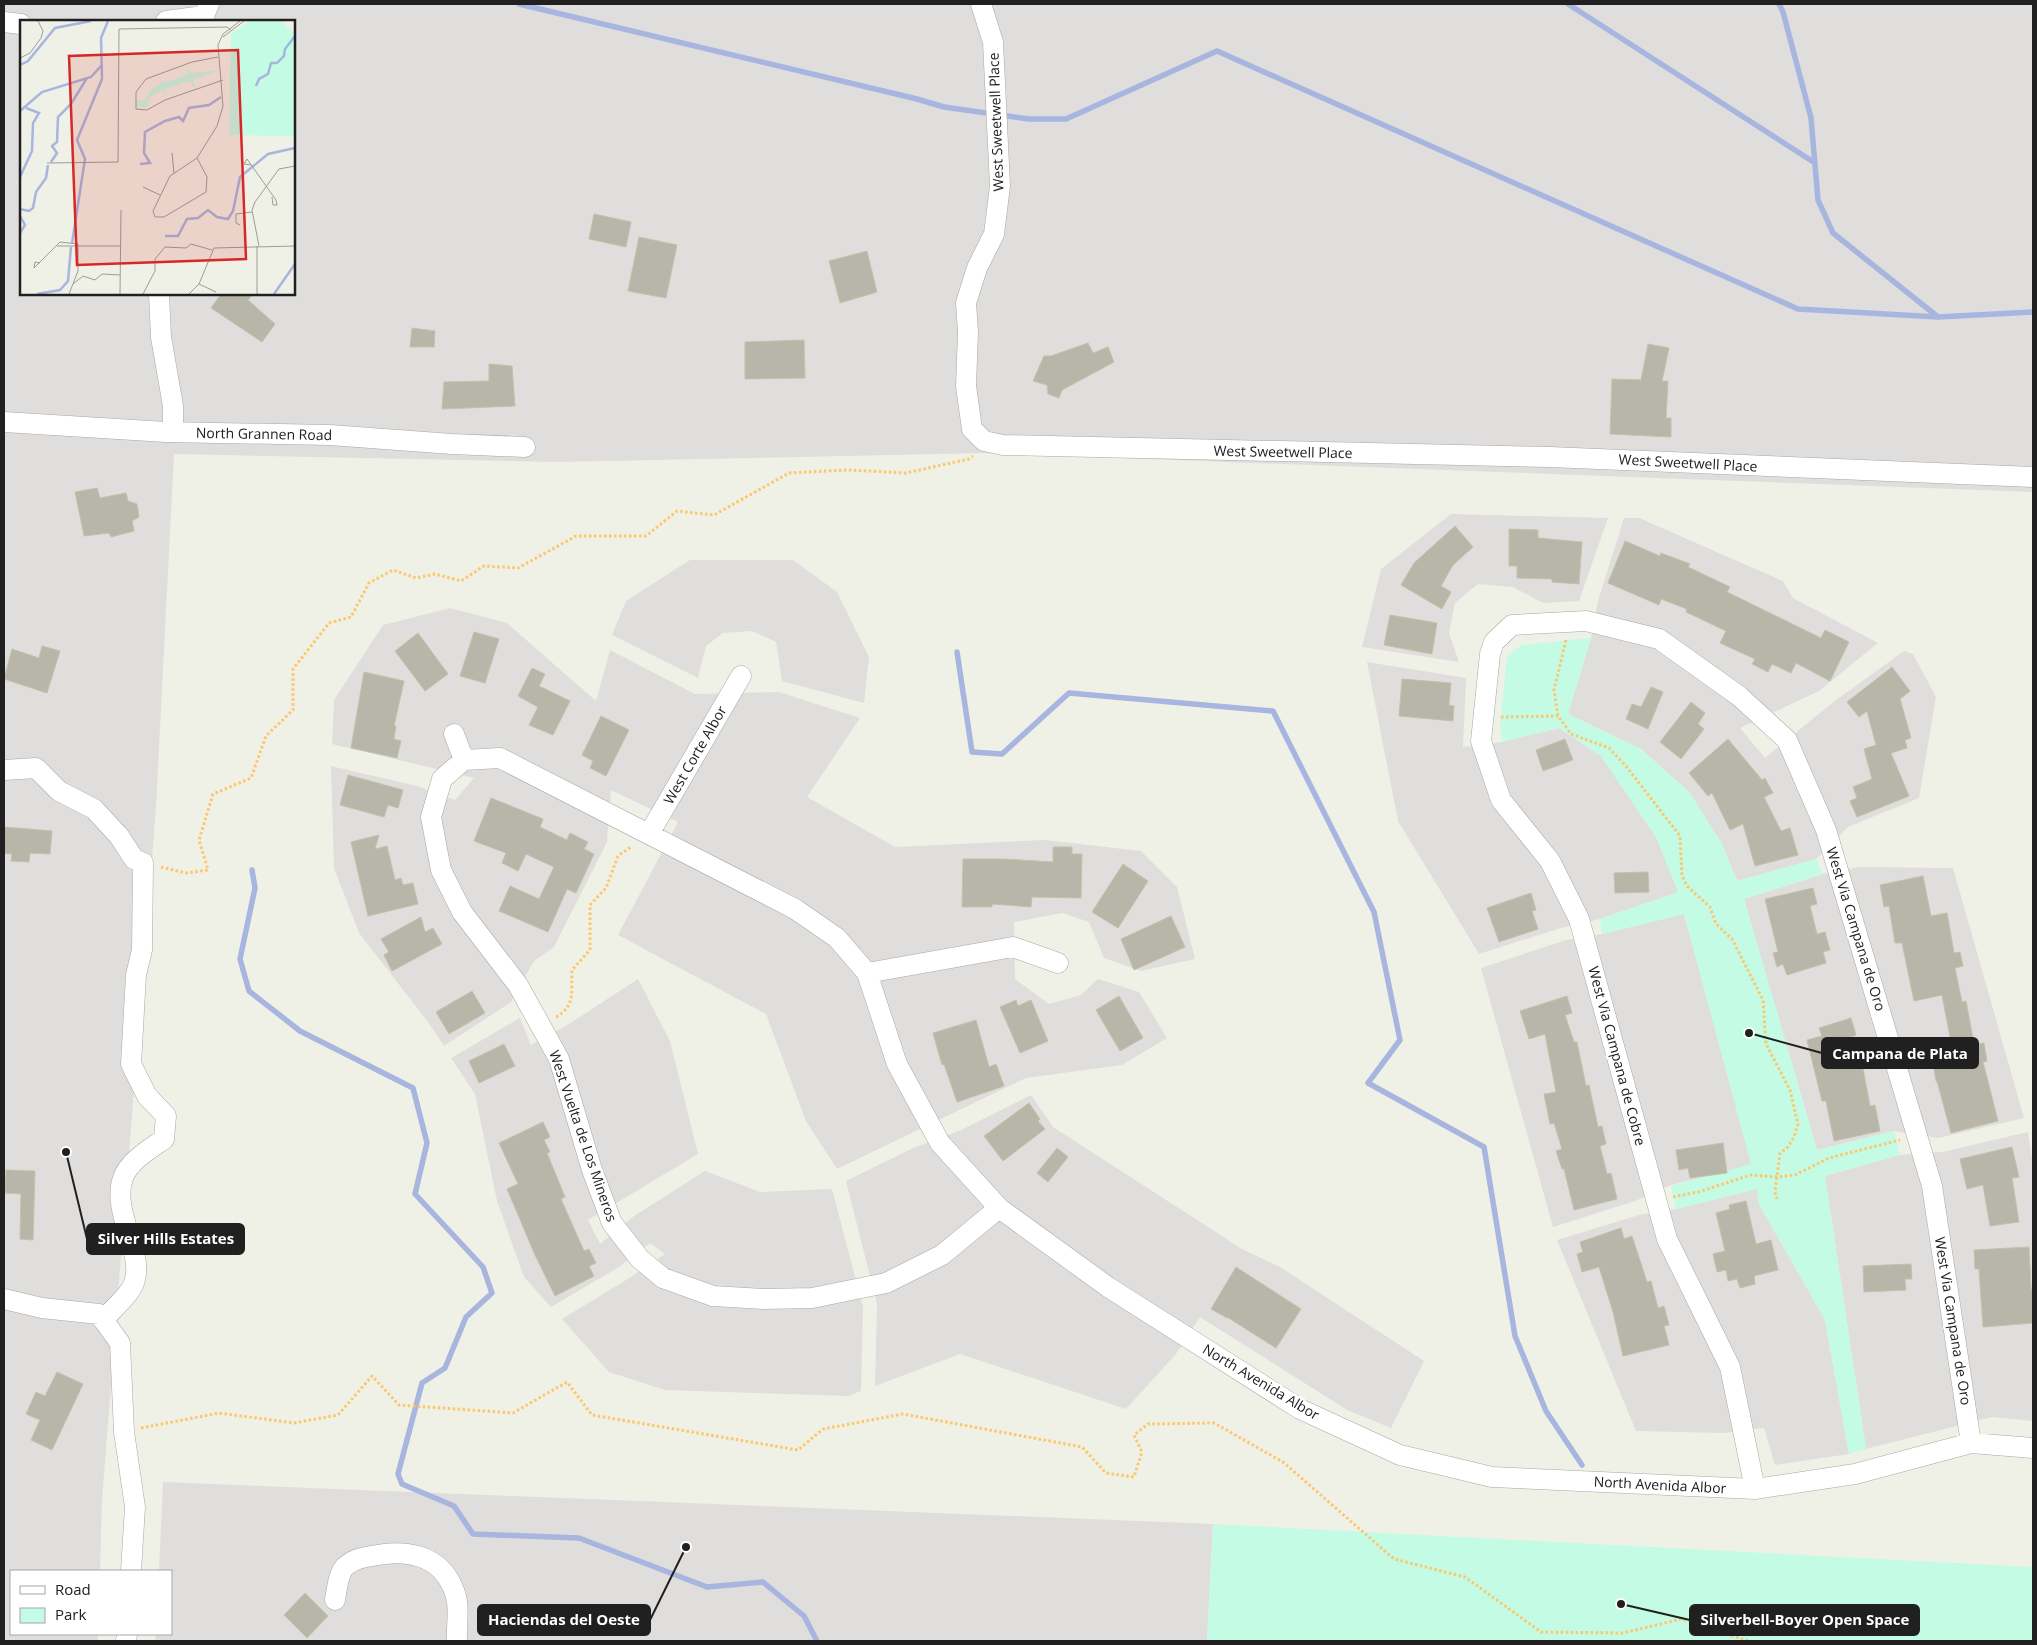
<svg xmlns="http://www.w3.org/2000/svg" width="2037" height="1645" font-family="'Open Sans',sans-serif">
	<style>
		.residential { fill: #dfdedd; fill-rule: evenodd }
		.park { fill: #c4fbe5 }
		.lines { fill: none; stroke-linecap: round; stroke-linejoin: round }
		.stream { stroke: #a7b5df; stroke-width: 5.5 }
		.building { fill: #b7b6a9; stroke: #c3c2a9 }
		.minor-casing { stroke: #a7a7a7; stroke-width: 21 }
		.path { stroke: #fdc66c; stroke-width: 3; stroke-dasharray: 2.5 2.5; stroke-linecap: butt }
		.minor { stroke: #fff; stroke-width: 20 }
		.labels { text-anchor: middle; stroke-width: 5; stroke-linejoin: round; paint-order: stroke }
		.street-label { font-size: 14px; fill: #202020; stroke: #fff }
		.inset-river { fill: none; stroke: #a7b5df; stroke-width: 2.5 }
		.inset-road { fill: none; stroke: #9c9d97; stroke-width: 1 }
		.view { fill: #d62828; fill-opacity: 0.15; stroke: #d62828; stroke-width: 2.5 }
		.inset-edge { fill: none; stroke: #202020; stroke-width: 2.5 }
		.leader { fill: none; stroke: #202020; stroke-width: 2 }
		.callout-dot { fill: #202020; stroke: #fff; stroke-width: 2 }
		.callout { fill: #202020; stroke: #202020; stroke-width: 2 }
		.callout-label { font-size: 15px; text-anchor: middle; font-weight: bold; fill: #fff }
	</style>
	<rect width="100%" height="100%" fill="#eff1e7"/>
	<!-- residential -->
	<path class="residential" d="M4,4H2033V492L986,453L558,462L174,454L156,807L102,1500L100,1571H11V1634H98V1641H4ZM21,21H294V294H21Z
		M1451,514L1608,518L1579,601L1543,603L1513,587L1478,584L1455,603L1449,633L1459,662L1362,647L1381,569Z
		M1624,518H1639L1783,581L1793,598L1878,643L1819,691L1740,728L1765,758L1832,703L1904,651L1913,654L1936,697L1919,798L1848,827L1816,859L1737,881L1722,844L1689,792L1641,749L1568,714L1591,638L1598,601Z
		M690,560H793L837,592L869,657L864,703L782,681L776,642L752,631L723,633L706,646L698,678L612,635L626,601Z
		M450,608L507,623L596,701L610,650L695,694L779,692L860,718L807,797L895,847L1044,840L1141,851L1177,887L1195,959L1141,971L1104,958L1089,922L1062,913L1014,922L1015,979L1049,1004L1081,995L1098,979L1139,992L1167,1038L1122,1065L1026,1078L837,1169L806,1121L766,1014L618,935L678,822L611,790L607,842L554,947L534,961L511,1002L444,1046L428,1022L359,933L334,868L331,766L417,786L455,800L474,778L332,744L334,700L383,625Z
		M1367,662L1466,678L1463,747L1502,742L1559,728L1601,756L1656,837L1679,892L1600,919L1561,928L1479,954L1398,821Z
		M1859,867L1953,868L2024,1118L1938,1138L1894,1131L1817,1150L1744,899L1823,874Z
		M1684,914L1752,1165L1671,1185L1635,1201L1553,1227L1481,968L1566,940L1602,934Z
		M638,979L670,1041L698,1154L588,1220L600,1244L634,1216L705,1171L760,1192L832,1189L863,1307L861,1391L848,1396L665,1390L609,1372L562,1319L631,1277L665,1254L650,1243L619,1267L551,1307L524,1277L497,1201L475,1094L451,1058L520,1018L531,1045L569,1024Z
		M1031,1095L1053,1127L1242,1249L1280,1267L1424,1361L1391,1428L1347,1410L1200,1317L1176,1354L1126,1409L960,1354L875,1386L877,1304L846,1181L913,1148L959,1131Z
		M2028,1132L2033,1165V1421L1992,1417L1866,1449L1825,1176L1900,1155L1942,1152Z
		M1757,1188L1759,1204L1825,1320L1849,1454L1775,1465L1764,1428L1724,1433L1636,1431L1557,1240L1639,1215L1676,1209Z
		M163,1482L1213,1524L1207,1641H155L156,1634H171V1571H159Z"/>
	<!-- park -->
	<path class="park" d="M1591,638L1568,714L1641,749L1689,792L1722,844L1737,881L1816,859L1823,874L1744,899L1817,1150L1894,1131L1900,1155L1825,1176L1866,1449L1849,1454L1825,1320L1759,1204L1757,1189L1676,1209L1671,1186L1751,1164L1684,914L1602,934L1600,919L1678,892L1656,837L1601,756L1559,728L1502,742L1500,723L1507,657L1521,645Z
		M1213,1524L2033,1567V1641H1207Z"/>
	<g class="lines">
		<!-- stream -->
		<path class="stream" d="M519,4L917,99L944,107L1029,119H1066L1217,51L1798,309L1938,317L2033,312
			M1568,4L1815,163
			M1779,4L1783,12L1811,118L1818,200L1833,233L1938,317
			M957,652L972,752L1002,754L1069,693L1273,711L1374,912L1400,1040L1368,1083L1484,1147L1515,1336L1546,1411L1582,1465
			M252,870L255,888L240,959L249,991L300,1031L413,1088L427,1143L415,1194L483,1267L492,1293L466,1317L445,1368L422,1383L398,1474L402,1484L454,1506L473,1534L579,1538L707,1587L763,1582L804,1616L817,1641"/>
	</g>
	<!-- building -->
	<path class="building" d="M594,214L631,222L626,247L589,239Z
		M639,237L677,245L666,298L628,291Z
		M867,251L877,292L840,303L829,261Z
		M221,294H253L248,300L275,324L262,342L211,308Z
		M412,328L435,331L434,347H410Z
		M804,340L805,378L745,379V342Z
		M1088,343L1093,353L1108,347L1114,362L1062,390L1059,398L1048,394L1047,385L1033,381L1044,356H1051Z
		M1648,344L1669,348L1662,381H1668L1666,418H1671V437L1610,434L1612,379L1641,380Z
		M489,364L512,366L515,406L442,409L444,382L489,381Z
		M97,488L100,498L126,493L128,501L137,504L139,517L132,521L134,531L111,537L109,533L84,536L75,492Z
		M1455,526L1473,547L1453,565L1441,586L1451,592L1442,609L1401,585L1414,563Z
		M1509,529L1538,530V538L1582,542L1579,584L1552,582V579L1517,578V566H1509Z
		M1625,541L1660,556L1661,553L1690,564L1688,567L1730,587L1727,592L1821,638L1825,630L1849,642L1830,681L1796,663L1791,673L1772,664L1768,672L1752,664L1755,659L1720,643L1726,631L1686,612L1687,609L1661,599L1659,605L1608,583Z
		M1390,615L1437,623L1432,654L1384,645Z
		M474,632L499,639L485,683L460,676Z
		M418,633L448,674L425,691L395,651Z
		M42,646L60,651L47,693L4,679L12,649L39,658Z
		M1892,667L1910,691L1900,699L1911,738L1905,740L1907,748L1891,753L1909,796L1857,817L1850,801L1857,798L1853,787L1872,779L1864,749L1876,745L1867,711L1859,717L1847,702Z
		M532,668L545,674L539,686L570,701L553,735L529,725L538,707L518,696Z
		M364,672L404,681L394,726H396L394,739L401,741L397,758L351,748Z
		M1402,679L1451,683L1449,705L1454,706L1453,721L1399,716Z
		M1651,687L1663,692L1648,729L1626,719L1632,704L1641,707Z
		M1691,702L1705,713L1698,724L1704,729L1681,759L1660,742Z
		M601,716L629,730L606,776L590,768L593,761L582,755Z
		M1565,739L1573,760L1543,771L1536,750Z
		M1728,739L1762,780L1765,778L1773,793L1764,797L1781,831L1790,828L1798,855L1755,866L1743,824L1730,830L1712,793L1708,796L1689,773Z
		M348,775L403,790L398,808L388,805L384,817L340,805Z
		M491,798L543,819L540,827L567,840L570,833L588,842L584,849L594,854L576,893L567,889L548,932L499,911L510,886L539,899L554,867L526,854L518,871L502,863L506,853L474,841Z
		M4,827L52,831L50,854L30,853L29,862L11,861L12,854L4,853Z
		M379,835L375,849L387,846L395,880L401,878L403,885L413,883L418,904L368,916L351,842Z
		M1053,847H1072V854H1082L1081,898L1032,897L1031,907L992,904V907H962L963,859H1004L1053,862Z
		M1123,864L1148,881L1118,928L1092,912Z
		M1648,872L1649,892L1615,893L1614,873Z
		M1923,876L1931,916L1947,913L1954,953L1960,952L1963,966L1955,968L1962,1002L1966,1001L1974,1044L1984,1043L1987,1061L1983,1062L1998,1121L1951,1133L1937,1081H1936L1931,1051L1952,1048L1942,995L1914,1001L1902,943H1895L1889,906L1884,907L1880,885Z
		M1813,888L1817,904L1810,906L1817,934L1825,932L1830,950L1823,952L1826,963L1787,975L1783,964L1777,967L1773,953L1778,952L1765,899Z
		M1531,893L1536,910L1532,911L1538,929L1499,942L1487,908Z
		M1171,916L1185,947L1134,970L1121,939Z
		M421,917L425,932L433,928L442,944L392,971L384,955L389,952L381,939Z
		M472,991L485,1013L449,1034L436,1012Z
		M1119,996L1143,1038L1120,1051L1096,1010Z
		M1567,996L1572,1013L1565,1015L1574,1042H1577L1586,1086L1589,1085L1598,1127L1602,1126L1606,1144L1600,1146L1607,1174L1611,1173L1617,1199L1574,1210L1564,1169H1562L1556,1151L1562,1149L1554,1123L1550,1124L1544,1094L1556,1092L1545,1034L1529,1039L1520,1011Z
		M1016,1000L1018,1006L1031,1000L1048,1041L1020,1053L1000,1007Z
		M1851,1018L1856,1035L1848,1038L1855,1064L1862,1063L1870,1106L1875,1105L1880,1131L1834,1141L1826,1101H1822L1807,1040L1822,1036L1819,1028Z
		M976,1020L989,1067L996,1064L1004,1086L957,1102L944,1064L942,1065L933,1033Z
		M504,1044L515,1066L479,1083L469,1061Z
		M1029,1103L1040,1119L1038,1121L1045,1129L1003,1161L984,1136Z
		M543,1122L550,1137L544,1140L550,1152L547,1153L565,1197L561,1199L584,1251L589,1249L596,1263L589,1266L594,1276L555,1296L535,1255L507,1189L518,1184L499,1143Z
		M1723,1143L1727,1173L1690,1178L1688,1168L1679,1170L1676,1150Z
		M2012,1147L2019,1177L2012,1178L2019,1222L1990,1226L1983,1185L1967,1189L1960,1159Z
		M1057,1148L1068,1157L1048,1182L1037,1173Z
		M6,1170L35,1171L33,1240L20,1239L21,1194L5,1193Z
		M1746,1201L1756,1244L1771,1240L1778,1270L1754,1276L1755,1284L1740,1288L1737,1279L1728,1281L1726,1270L1717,1272L1713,1254L1725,1251L1716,1213L1730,1209L1729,1205Z
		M1621,1228L1624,1239L1632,1236L1647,1282L1651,1281L1658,1308L1664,1306L1669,1325L1664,1326L1669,1345L1623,1356L1613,1312L1599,1267L1582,1272L1577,1254L1583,1252L1580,1242Z
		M2029,1247L2031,1289H2033V1323L1983,1327L1979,1269H1975L1974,1250Z
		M1911,1264L1912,1279H1905L1906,1290L1864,1292L1863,1266Z
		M1236,1267L1301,1309L1276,1348L1227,1317V1318L1211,1309Z
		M57,1372L83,1384L52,1450L31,1440L40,1420L26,1414L36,1392L45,1396Z
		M305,1593L328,1616L307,1638L284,1615Z"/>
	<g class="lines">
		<!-- minor casing -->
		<g class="minor-casing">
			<path id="minor" d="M981,4L993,42L1000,186L994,234L977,268L966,303L968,332L966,386L972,429L984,441L1003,445L1550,457L2033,477
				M166,21L204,16L209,4
				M4,22L21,24
				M159,294L161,337L173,406V432
				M4,422L166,432L330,435L452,444L525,447
				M454,734L464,760
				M4,770L36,768L59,791L94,809L119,836L134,859L143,863L142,950L136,975L131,1064L147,1096L166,1116L164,1139C150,1149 129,1161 123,1178C110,1214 150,1259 131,1289C124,1300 112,1310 103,1320
				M649,834L741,676
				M867,973L1013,947L1058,963
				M999,1208L942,1255L886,1283L812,1298L764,1299L713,1296L663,1278L640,1259L612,1223L592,1170L559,1059L518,985L462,912L441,870L431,817L442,779L464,760L500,758L795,909L837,938L867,973L897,1064L940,1143L999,1208L1108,1287L1300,1409L1400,1455L1492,1477L1755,1489L1855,1474L1971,1443L2033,1448
				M4,1299L42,1308L99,1314L120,1343L124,1432L135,1507L131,1571
				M1755,1489L1730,1367L1667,1239L1579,919L1550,861L1501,800L1481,741L1490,654L1494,642L1512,625L1586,621L1659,639L1739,696L1787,740L1826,830L1932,1186L1971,1443
				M335,1600C337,1590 338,1571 347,1565C354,1559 364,1557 372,1556C405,1549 439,1554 453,1588C461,1605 456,1623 457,1641
				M126,1641L127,1634"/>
		</g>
		<!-- path -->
		<path class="path" d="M1566,640L1554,690L1558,716L1571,734L1609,748L1626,766L1680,836L1682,876L1687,886L1710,907L1716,924L1732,939L1763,1000L1766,1044L1790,1090L1798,1124L1794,1137L1787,1148L1780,1153L1775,1192L1777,1199
			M1501,717L1558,716
			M161,867L186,873L208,870L199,840L213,794L251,778L266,736L293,710V669L329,623L351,617L369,583L393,570L416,578L435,574L461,581L484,566L518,568L576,536H646L677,511L714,515L789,473L848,470L906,473L969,459L973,456
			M556,1017C576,1006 571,991 572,970L590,950V905L606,888L618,856L632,846
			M1673,1197L1698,1192L1751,1175L1777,1177L1795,1175L1829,1158L1900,1140
			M141,1428L219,1413L294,1423L338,1415L372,1376L399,1405L513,1413L567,1382L592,1415L798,1450L823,1429L903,1414L1082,1447L1106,1473L1134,1477L1142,1452L1134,1435L1148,1424L1214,1423L1283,1462L1394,1559L1465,1577L1541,1632L1623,1633L1681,1619L1748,1641"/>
		<!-- minor -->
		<use href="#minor" class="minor"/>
	</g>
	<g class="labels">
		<!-- street labels -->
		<g class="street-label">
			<text transform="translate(996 122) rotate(-92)" y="5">West Sweetwell Place</text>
			<text transform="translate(264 434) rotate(1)" y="5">North Grannen Road</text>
			<text transform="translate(1283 452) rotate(1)" y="5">West Sweetwell Place</text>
			<text transform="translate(1688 463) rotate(3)" y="5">West Sweetwell Place</text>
			<text transform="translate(695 755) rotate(-60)" y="5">West Corte Albor</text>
			<text transform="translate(1856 929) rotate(73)" y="5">West Via Campana de Oro</text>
			<text transform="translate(1617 1056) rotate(75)" y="5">West Via Campana de Cobre</text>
			<text transform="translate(583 1136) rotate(71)" y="5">West Vuelta de Los Mineros</text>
			<text transform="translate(1953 1321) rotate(81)" y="5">West Via Campana de Oro</text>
			<text transform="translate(1261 1382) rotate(31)" y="5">North Avenida Albor</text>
			<text transform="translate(1660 1485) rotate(3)" y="5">North Avenida Albor</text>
		</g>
	</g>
	<!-- overview -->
	<g transform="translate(20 20)">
		<rect width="275" height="275" fill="#eff1e7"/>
		<path d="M230,1H261L275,14V116L209,115L211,14ZM166,46L171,53L199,50L173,60L175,69L170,61L145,69L147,77L142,70L129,78L127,88L117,86L116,79L124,81L132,69L141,63L138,55L143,63L168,54Z" fill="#c4fbe5"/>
		<path class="inset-river" d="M0,45L8,41L35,8L71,1M236,66L239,59L248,54L251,43H257L264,36L265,29L275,16M0,91L22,72L71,57L81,46M31,142L37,133L32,126L37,122L38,97L51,84L67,58M120,144L130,143L124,133L125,112L145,101L159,97L163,101L169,88L189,85L201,77M0,157L12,131L13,103L19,93L6,88M0,189L9,191L13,188L16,172L26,158L28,145M0,196L5,205L0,213M145,216H158L167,199L178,198L188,190L197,197L208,199L213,191L220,157L248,134L275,128M52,223L65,139L57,120L82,59L81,18L88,1M17,274L40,270L48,261L51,227M254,274L275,244"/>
		<path class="inset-road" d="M203,17L224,1M0,38L10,33L21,18L23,11L18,1M116,89V72L126,59L172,42L198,37M116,89L127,90L145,80L203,60M152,133L154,153M177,138L187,157L186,172L144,197H135L133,191L150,156L177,138L197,106L203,86L198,25L203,14L220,1M27,143L98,142L99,9L207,7L211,10M231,145L224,144L227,139L256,180L257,185H253L252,177M123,167L140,175M220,205L216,203V194L232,192M37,226H100M239,226L232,190L235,182L259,149L275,146M20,243L15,242L14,248L40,222L58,224V251L49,274M53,264L63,256L75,260L82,254L100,255M179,264L196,272M100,274L101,190M123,274L135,251V239L145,227L166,228L171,224L192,230M169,274L179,264L194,228L275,226M237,274V226"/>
		<path class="view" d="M218,30L226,239L57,245L49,36Z"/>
		<rect width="275" height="275" class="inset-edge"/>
	</g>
	<!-- callouts -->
	<path class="leader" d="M1749 1033L1822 1053M66 1152L87 1239M686 1547L650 1620M1621 1604L1690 1620"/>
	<g class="callout-dot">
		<circle cx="1749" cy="1033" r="5"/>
		<circle cx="66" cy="1152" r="5"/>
		<circle cx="686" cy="1547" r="5"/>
		<circle cx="1621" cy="1604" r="5"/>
	</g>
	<g class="callout">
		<rect x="1822" y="1038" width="156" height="30" rx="5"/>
		<rect x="87" y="1224" width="157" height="30" rx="5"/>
		<rect x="478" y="1605" width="172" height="30" rx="5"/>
		<rect x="1690" y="1605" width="229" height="30" rx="5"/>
	</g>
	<g class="callout-label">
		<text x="1900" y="1059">Campana de Plata</text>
		<text x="166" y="1244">Silver Hills Estates</text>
		<text x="564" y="1625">Haciendas del Oeste</text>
		<text x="1805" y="1625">Silverbell-Boyer Open Space</text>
	</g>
	<!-- border -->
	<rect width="2037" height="1645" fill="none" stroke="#202020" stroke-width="10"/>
	<!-- legend -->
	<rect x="10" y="1570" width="162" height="65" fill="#ffffff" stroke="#a6a6a6"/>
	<rect x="20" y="1586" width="25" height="8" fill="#ffffff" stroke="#a6a6a6"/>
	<text x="55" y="1595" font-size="15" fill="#202020">Road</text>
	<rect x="20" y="1608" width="25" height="15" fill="#c4fbe5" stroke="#a6a6a6"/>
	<text x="55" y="1620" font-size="15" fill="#202020">Park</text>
</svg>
